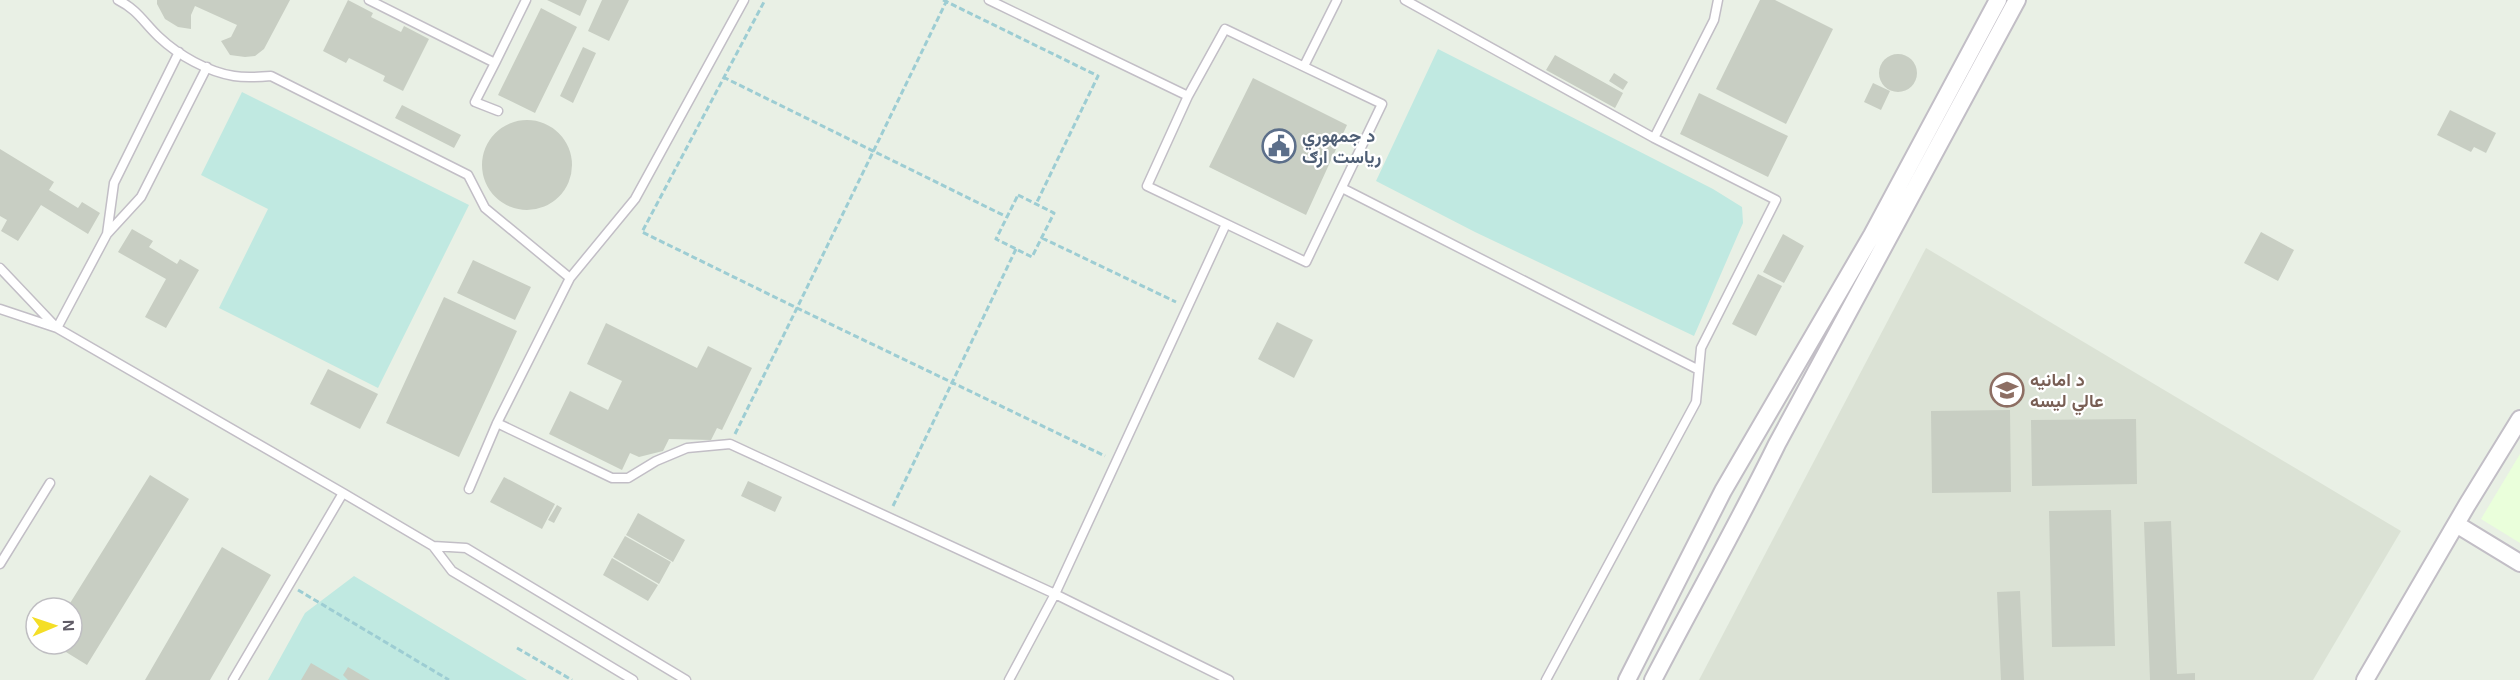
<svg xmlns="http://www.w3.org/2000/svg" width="2520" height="680" font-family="Arial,Vazirmatn,sans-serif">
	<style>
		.commercial { fill: #eaffdb }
		.education { fill: #dbe2d5 }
		.green { fill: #c0e9e1 }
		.building { fill: #c8cec3 }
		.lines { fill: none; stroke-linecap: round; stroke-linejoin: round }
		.service-casing { stroke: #c2bec6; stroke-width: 11 }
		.minor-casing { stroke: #c2bec6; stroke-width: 20 }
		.path { stroke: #9dcdd3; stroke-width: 3; stroke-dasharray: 6 3; stroke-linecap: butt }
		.service { stroke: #fff; stroke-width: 8 }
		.minor { stroke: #fff; stroke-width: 16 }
		.labels { text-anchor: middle; stroke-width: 4.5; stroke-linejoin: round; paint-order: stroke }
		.service-label { font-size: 18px; font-weight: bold; fill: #4e5e75; stroke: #fff; text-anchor: start }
		.education-label { font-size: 18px; font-weight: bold; fill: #785e54; stroke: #fff; text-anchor: start }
	</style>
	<rect width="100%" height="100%" fill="#e9f0e5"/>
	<!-- commercial -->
	<path class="commercial" d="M2520,454V543L2481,519Z"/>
	<!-- education -->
	<path class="education" d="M1926,248L2401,531L2313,680H1699Z"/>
	<!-- green -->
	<path class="green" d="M1438,49L1713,189L1742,207L1743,223L1694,336L1475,232L1376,181Z
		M242,92L469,205L378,388L219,308L268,209L201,175Z
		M354,576L527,680H268L305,613Z"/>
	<!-- building -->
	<path class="building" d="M157,0H290L264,49L255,56L245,57L230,55L221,41L231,37L237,25L195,6L191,15V29L178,27L165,19L157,4Z
		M348,0L373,13L371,17L401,32L404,26L429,39L403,91L383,81L385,76L349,58L346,63L323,51Z
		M547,0H587L580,16Z
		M602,0H629L609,41L588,31Z
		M1760,0H1775L1833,29L1786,124L1716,89Z
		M541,8L577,27L535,113L498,95Z
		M583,47L596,53L573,103L560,96Z
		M1879 73a19 19 0 1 1 38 0a19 19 0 1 1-38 0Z
		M1555,55L1623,93L1615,108L1546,70Z
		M1614,73L1628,82L1623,90L1609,81Z
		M1253,78L1347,125L1306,215L1209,167Z
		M1873,83L1890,91L1881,110L1864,102Z
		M1699,93L1788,136L1768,177L1680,134Z
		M402,105L461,135L454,148L395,118Z
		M2450,110L2496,133L2486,153L2474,147L2471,152L2437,135Z
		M482 165a45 45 0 1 1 90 0a45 45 0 1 1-90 0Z
		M0,149L54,182L49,190L78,208L82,202L100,213L88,234L41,205L18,241L1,231L7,220L0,216Z
		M132,229L153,241L149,247L177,264L180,259L199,270L166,328L145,317L166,279L118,252Z
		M2261,232L2294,250L2278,281L2244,263Z
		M1783,234L1804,246L1784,283L1763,272Z
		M473,260L531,287L515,320L457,293Z
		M1758,274L1782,286L1756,336L1732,324Z
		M444,297L517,331L459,457L386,423Z
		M1277,322L1313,340L1294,378L1258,359Z
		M606,323L697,368L708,346L752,368L722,430L717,428L711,440L669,439L663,451L639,457L630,453L622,470L549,434L570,391L608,410L622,381L587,364Z
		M328,369L378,394L360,429L310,404Z
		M2010,410L2011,492L1932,493L1931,411Z
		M2136,419L2137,484L2032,486L2031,420Z
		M150,475L189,499L87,665L53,644H72V608H67Z
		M504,477L555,504L542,529L490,502Z
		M748,481L782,497L775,512L741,496Z
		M557,505L562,508L554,523L548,520Z
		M2111,510L2115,646L2052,647L2049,511Z
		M638,513L685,540L673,562L626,535Z
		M2171,521L2177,674L2195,673V680H2150L2144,522Z
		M625,536L671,562L659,584L613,557Z
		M222,547L271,575L210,680H145Z
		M612,558L658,585L648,601L603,575Z
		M2020,591L2024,680H2001L1997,592Z
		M311,663L340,680H301Z
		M348,667L370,680H348L343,675Z"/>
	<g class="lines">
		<!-- service casing -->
		<g class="service-casing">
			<path id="service" d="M118,0C138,10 144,23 159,37C178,55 208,72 234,76C246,78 259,77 271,76L468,175L485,208L570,278
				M369,0L495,63L526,0
				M989,0L1188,96
				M1405,0L1654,138
				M1225,29L1382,104L1306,262L1147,186L1188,96Z
				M495,63L475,102L498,111
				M1304,66L1337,0
				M1342,188L1697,369
				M107,234L114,183L179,52
				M0,268L55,326
				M0,309L57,328L343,493L433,546L452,571L633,680
				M57,328L107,234L141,197L207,67
				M497,423L612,478H628L656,461L687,448L730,444L1055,594L1229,680
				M469,489L497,423L570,278L635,199L744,0
				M433,546L466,548L686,680
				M0,564L50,483
				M233,680L343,493
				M1009,680L1055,594L1226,224
				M1546,680L1696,402L1701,348L1776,200L1654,138L1714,20L1718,0"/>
		</g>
		<!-- minor casing -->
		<g class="minor-casing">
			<path id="minor" d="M2456,524L2520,563
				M1627,680L1723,491L1872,235L1998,0
				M1653,680C1694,601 1738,524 1777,444L2017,0
				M2365,680L2467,505L2520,419"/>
		</g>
		<!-- path -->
		<path class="path" d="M943,0L1098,76L1036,204
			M947,0L797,308L1105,456
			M723,77L1007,217
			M1018,195L1054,213L1032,257L996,239Z
			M1042,238L1176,302
			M735,434L797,308L642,232L765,0
			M893,506L1016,249
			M298,590L449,680
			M517,648L572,680"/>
		<!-- service -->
		<use href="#service" class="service"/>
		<!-- minor -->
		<use href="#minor" class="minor"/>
	</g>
	<!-- icons -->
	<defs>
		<g id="civic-ring" transform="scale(1.725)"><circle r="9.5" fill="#fff" stroke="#5c6f8a" stroke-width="1.5"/><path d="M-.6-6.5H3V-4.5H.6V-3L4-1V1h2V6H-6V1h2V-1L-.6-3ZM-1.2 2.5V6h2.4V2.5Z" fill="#5c6f8a"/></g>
		<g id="school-ring" transform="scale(1.725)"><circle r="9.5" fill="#fff" stroke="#8d6e63" stroke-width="1.5"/><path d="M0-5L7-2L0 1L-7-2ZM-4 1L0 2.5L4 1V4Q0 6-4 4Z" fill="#8d6e63"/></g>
	</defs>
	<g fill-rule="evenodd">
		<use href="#civic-ring" x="1279" y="146"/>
		<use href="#school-ring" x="2007" y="390"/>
	</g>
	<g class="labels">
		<!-- service labels -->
		<g class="service-label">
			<text x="1302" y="142">د جمهوري<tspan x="1302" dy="21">ریاست ارګ</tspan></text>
		</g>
		<!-- education labels -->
		<g class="education-label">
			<text x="2030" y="386">د امانیه<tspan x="2030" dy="21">عالي لیسه</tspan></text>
		</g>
	</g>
	<!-- north arrow -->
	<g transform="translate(54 626) rotate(88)"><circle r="28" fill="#ffffff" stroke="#bfbec2" stroke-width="1.5"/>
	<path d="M0-4.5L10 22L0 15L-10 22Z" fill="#f4de27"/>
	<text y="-9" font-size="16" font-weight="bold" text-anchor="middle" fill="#605c66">N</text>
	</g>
</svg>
